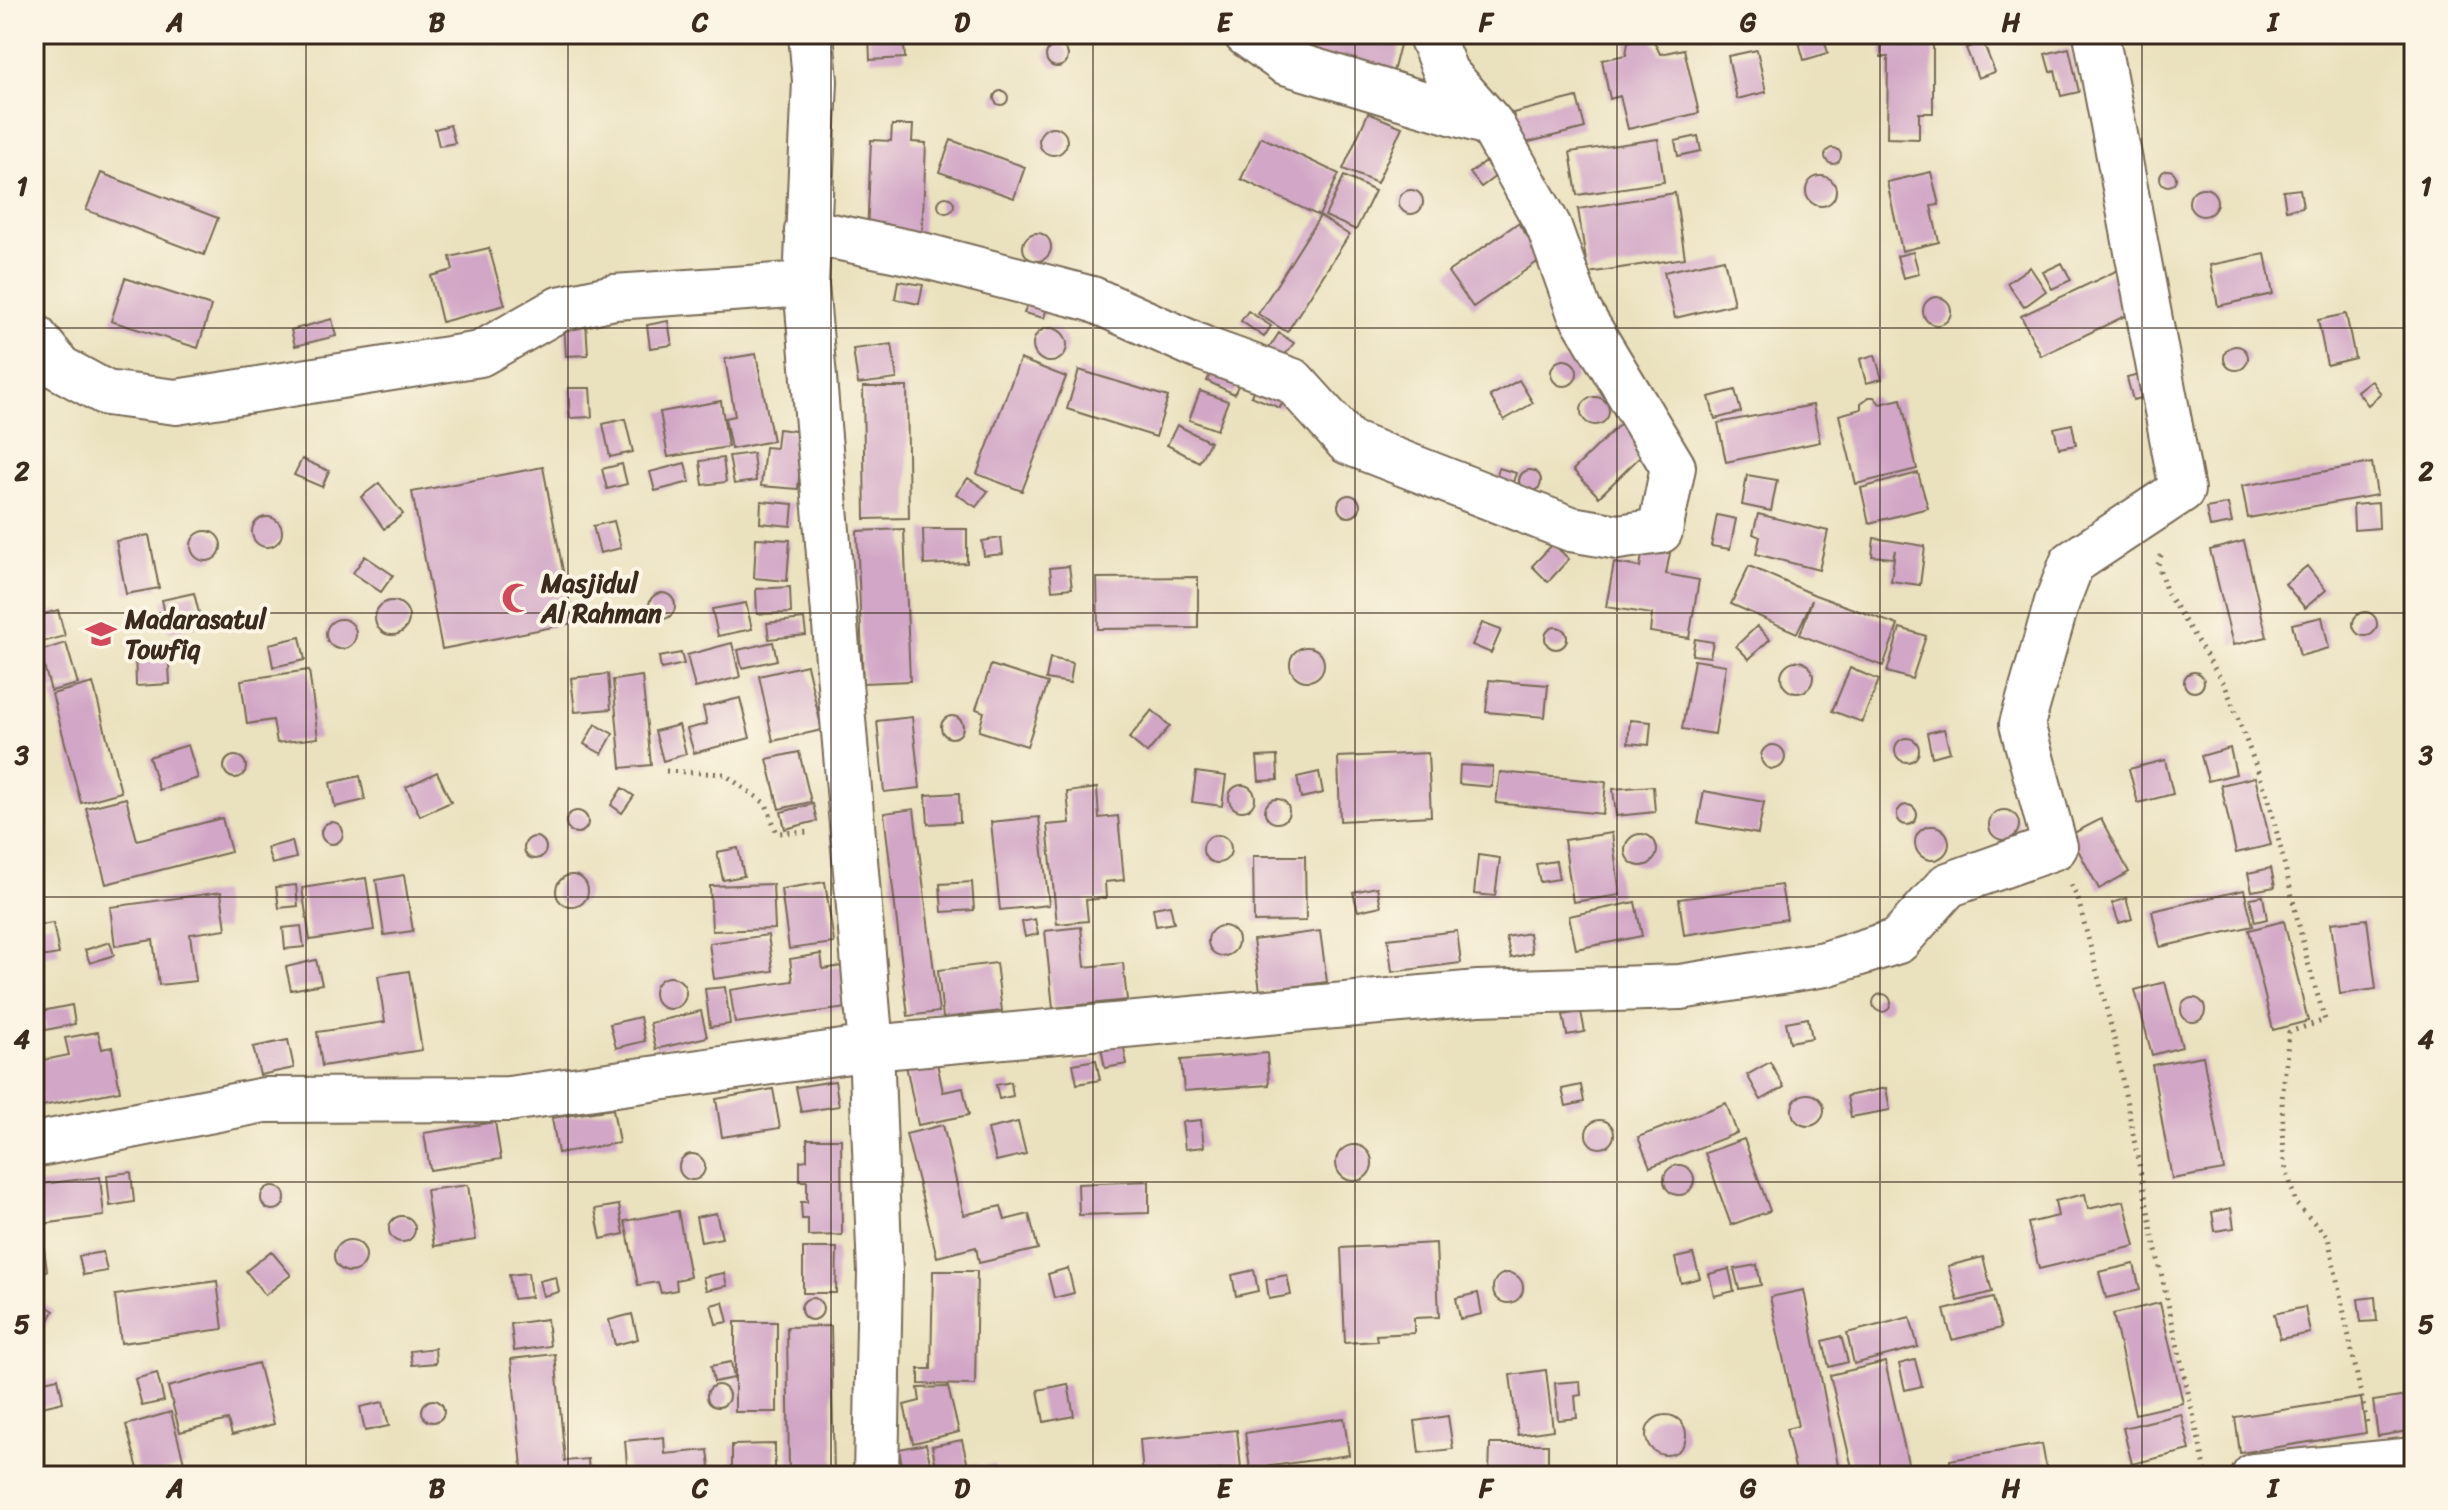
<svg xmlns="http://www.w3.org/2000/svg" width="2448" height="1510" font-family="Sriracha,sans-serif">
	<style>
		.building { fill: #d1a6c6 }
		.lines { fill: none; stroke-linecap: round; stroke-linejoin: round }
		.minor-casing { stroke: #786a56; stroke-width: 48 }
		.path { stroke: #786a56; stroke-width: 5; stroke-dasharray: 2 6; stroke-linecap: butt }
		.minor { stroke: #fff; stroke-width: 44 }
		.grid { fill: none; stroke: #3b2a1e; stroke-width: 2; stroke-opacity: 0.55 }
		.labels { text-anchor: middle; stroke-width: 8; stroke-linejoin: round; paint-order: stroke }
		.poi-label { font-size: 26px; font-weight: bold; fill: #3b2a1e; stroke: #fcf5e5; text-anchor: start }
		.neatline { fill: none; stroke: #3b2a1e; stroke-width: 3 }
		.grid-label { font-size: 26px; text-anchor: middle; font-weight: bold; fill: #3b2a1e }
	</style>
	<rect width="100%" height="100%" fill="#fcf5e5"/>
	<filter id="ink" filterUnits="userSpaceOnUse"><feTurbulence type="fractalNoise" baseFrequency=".0125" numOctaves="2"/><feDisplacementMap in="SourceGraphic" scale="16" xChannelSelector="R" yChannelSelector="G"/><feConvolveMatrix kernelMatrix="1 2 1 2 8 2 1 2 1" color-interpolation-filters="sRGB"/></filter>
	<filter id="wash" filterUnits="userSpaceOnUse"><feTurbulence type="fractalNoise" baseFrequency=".006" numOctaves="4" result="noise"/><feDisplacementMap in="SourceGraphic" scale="32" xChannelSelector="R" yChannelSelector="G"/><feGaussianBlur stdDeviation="1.8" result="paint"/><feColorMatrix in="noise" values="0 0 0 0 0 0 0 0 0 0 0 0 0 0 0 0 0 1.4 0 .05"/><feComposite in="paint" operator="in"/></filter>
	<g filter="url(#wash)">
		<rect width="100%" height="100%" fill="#eae1be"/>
		<g id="blocks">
			<!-- building -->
			<path class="building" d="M869,34H903L905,58L870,60Z
				M1300,34H1392L1402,37L1391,80L1294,55Z
				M1881,34H1933V113H1919V139L1887,138L1888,57H1881Z
				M1823,35L1828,53L1804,60L1799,42Z
				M1640,36L1654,41L1660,54L1684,49L1699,113L1628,129L1620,96L1610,99L1602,60L1626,55L1628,42Z
				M1983,42L1995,72L1978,78L1966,48Z
				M1046 56a11 11 0 1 1 22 0a11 11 0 1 1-22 0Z
				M2069,48L2079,92L2061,96L2055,70L2050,72L2045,54Z
				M1757,50L1766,92L1737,99L1728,56Z
				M994 98a7 7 0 1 1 14 0a7 7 0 1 1-14 0Z
				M1577,97L1585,128L1521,144L1513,113Z
				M1368,113L1402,127L1377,183L1343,169Z
				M450,125L455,143L439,146L435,129Z
				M892,125H913L912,142L926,143L922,238L867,236L871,140L891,141Z
				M1039 141a14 14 0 1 1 28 0a14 14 0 1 1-28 0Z
				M1698,136L1701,151L1678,156L1675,141Z
				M1261,137L1339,174L1319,216L1241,179Z
				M1658,139L1664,182L1577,195L1570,152Z
				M951,140L1025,167L1014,198L939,172Z
				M1825 156a8 8 0 1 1 16 0a8 8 0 1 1-16 0Z
				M1485,162L1496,176L1481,187L1470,173Z
				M2160 178a8 8 0 1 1 16 0a8 8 0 1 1-16 0Z
				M1931,172L1939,205L1931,206L1939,242L1902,251L1887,182Z
				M101,173L218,218L204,255L86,210Z
				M1344,176L1375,191L1356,230L1325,216Z
				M1806 191a15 15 0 1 1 30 0a15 15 0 1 1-30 0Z
				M2189 202a14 14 0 1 1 28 0a14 14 0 1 1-28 0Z
				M2300,189L2303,207L2286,210L2283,191Z
				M1399 202a12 12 0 1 1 24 0a12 12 0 1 1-24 0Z
				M1675,193L1685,258L1588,273L1578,209Z
				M938 205a8 8 0 1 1 16 0a8 8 0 1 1-16 0Z
				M1320,216L1349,235L1287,332L1258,314Z
				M1518,223L1543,258L1473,307L1448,272Z
				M1023 247a14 14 0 1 1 28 0a14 14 0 1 1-28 0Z
				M489,248L505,305L442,322L431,276L453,270L450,257Z
				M1913,252L1919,274L1903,278L1897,256Z
				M2265,254L2273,294L2218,306L2210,265Z
				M1724,259L1734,304L1675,318L1664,272Z
				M2062,263L2071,280L2052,289L2043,272Z
				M2030,267L2046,291L2024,307L2007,283Z
				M2122,268L2142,308L2041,356L2021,316Z
				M125,278L211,306L198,348L111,321Z
				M898,281L923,285L919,304L895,299Z
				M1923 311a14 14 0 1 1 28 0a14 14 0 1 1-28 0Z
				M1029,298L1048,304L1044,318L1024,313Z
				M1248,311L1271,326L1264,337L1241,321Z
				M2346,314L2355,358L2327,365L2318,320Z
				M332,319L336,336L295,346L291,330Z
				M668,321L672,345L650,348L647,325Z
				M586,322L588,355L566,356L564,323Z
				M1033 345a17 17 0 1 1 34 0a17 17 0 1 1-34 0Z
				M1279,333L1294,343L1277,365L1264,356Z
				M892,344L897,379L858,384L853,349Z
				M2224 358a12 12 0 1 1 24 0a12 12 0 1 1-24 0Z
				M756,354L773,441L731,449L725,418L735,416L725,359Z
				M1875,355L1882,379L1866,383L1860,359Z
				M1020,359L1066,377L1022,491L977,474Z
				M1551 373a13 13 0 1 1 26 0a13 13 0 1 1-26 0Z
				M1215,364L1242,378L1234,394L1207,381Z
				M1079,370L1168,397L1156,437L1067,409Z
				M2144,374L2149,396L2133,400L2127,378Z
				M1259,376L1289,389L1280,408L1251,396Z
				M1519,380L1533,403L1504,420L1490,396Z
				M2371,380L2381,394L2368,405L2357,391Z
				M863,387H907L909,518L865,519Z
				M568,388H590L592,417L570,418Z
				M1735,390L1741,412L1715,419L1709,397Z
				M1200,391L1228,401L1217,430L1189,420Z
				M1581 411a14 14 0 1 1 28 0a14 14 0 1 1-28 0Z
				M1869,397H1874L1880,404L1901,399L1917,469L1856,484L1839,415L1861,409V403Z
				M721,401L728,447L668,457L660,412Z
				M1813,405L1820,442L1726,462L1718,423Z
				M625,419L633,452L610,457L603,424Z
				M1625,419L1651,446L1599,497L1573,470Z
				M2072,424L2076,445L2059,448L2054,428Z
				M1177,425L1210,442L1199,462L1167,445Z
				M778,429L803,432L798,489L761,486L765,447L776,448Z
				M753,453L756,481L734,484L729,456Z
				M723,458L726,482L703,485L700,461Z
				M302,459L329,471L322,487L294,475Z
				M685,463L690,482L655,491L650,472Z
				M2372,463L2377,495L2248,518L2242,486Z
				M622,464L627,484L607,489L602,469Z
				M543,467L573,623L442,649L412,492Z
				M1499,468L1516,473L1511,488L1495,483Z
				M1519 481a11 11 0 1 1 22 0a11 11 0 1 1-22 0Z
				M1918,473L1928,508L1869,523L1861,488Z
				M1747,475L1777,480L1771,511L1742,505Z
				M968,478L988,491L976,507L956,494Z
				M379,483L403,514L384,529L361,497Z
				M1338 506a11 11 0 1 1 22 0a11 11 0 1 1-22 0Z
				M761,501L793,504L791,526L760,523Z
				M2378,503L2379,528L2354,530L2353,505Z
				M2228,504L2232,523L2210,527L2206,508Z
				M1758,514L1828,531L1819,570L1756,554L1760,537L1753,534Z
				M1717,515L1736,519L1730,549L1711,546Z
				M252 532a15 15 0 1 1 30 0a15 15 0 1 1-30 0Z
				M614,521L621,548L600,553L593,526Z
				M904,529L910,681L863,683L857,531Z
				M923,529H967V563L924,565Z
				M191 546a15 15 0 1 1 30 0a15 15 0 1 1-30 0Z
				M149,535L159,588L126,594L116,541Z
				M756,538L790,540L787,581L754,578Z
				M1001,538L1003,554L984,556L982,541Z
				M1874,538L1925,546L1920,585L1891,581L1895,550L1893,558L1872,556Z
				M2244,541L2267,637L2233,645L2210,550Z
				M1553,544L1569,559L1548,582L1532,566Z
				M34,546L43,582L34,583Z
				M1643,549L1670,553L1666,574L1699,580L1689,638L1650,632L1652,614L1606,607L1614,563L1640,567Z
				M365,556L393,575L381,592L353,573Z
				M1069,566L1072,588L1052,590L1050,568Z
				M1749,566L1815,595L1898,625L1883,666L1800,635L1812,600L1797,633L1731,604Z
				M2307,566L2326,590L2305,608L2285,584Z
				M1198,577V628L1098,629L1097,578Z
				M790,587L791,613L757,614L756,589Z
				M194,593L202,625L169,632L162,600Z
				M649 606a13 13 0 1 1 26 0a13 13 0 1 1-26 0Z
				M375 618a17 17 0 1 1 34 0a17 17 0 1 1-34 0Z
				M746,603L752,629L718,636L712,609Z
				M58,610L65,636L38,643L34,617Z
				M2353 624a12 12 0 1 1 24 0a12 12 0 1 1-24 0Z
				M2322,617L2329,648L2300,656L2292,624Z
				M326 634a15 15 0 1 1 30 0a15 15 0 1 1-30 0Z
				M804,619L806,635L769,639L767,623Z
				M1482,623L1501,630L1491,653L1472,645Z
				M1757,626L1770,639L1749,659L1736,646Z
				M1545 638a11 11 0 1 1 22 0a11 11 0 1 1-22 0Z
				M1900,628L1926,636L1912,679L1887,672Z
				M300,637L305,660L273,667L269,644Z
				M1695,639L1713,642L1710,657L1692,655Z
				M773,642L777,660L742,668L738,650Z
				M66,643L78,684L51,691L40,651Z
				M732,643L740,677L695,688L687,655Z
				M168,645L170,684L136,686L135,646Z
				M1290 664a17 17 0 1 1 34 0a17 17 0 1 1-34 0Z
				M681,653L684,664L661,669L659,657Z
				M1050,658L1073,663L1070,683L1046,679Z
				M1694,660L1726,665L1715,734L1682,729Z
				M1781 677a16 16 0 1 1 32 0a16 16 0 1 1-32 0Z
				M807,665L822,730L773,741L759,676Z
				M991,665L1048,683L1027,746L979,731L984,712L976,709Z
				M1850,668L1879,680L1862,722L1832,711Z
				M309,670L318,738L277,743L273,720L247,724L241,680Z
				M2184 682a10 10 0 1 1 20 0a10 10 0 1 1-20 0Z
				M608,674L611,709L575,712L571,678Z
				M642,676L651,765L621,768L613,680Z
				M1489,680L1548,685L1545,717L1486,712Z
				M93,683L121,792L81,803L52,694Z
				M740,698L750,738L694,753L687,729L707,724L703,707Z
				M1152,710L1170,726L1147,753L1129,738Z
				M941 727a11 11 0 1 1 22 0a11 11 0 1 1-22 0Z
				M912,717L920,788L884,792L877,721Z
				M1630,720L1651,722L1649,745L1628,743Z
				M595,724L613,734L602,754L584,744Z
				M679,725L686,754L663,761L655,731Z
				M1944,729L1950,752L1932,757L1927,733Z
				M1895 750a12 12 0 1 1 24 0a12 12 0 1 1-24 0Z
				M188,745L198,778L159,790L149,757Z
				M1761 757a12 12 0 1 1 24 0a12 12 0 1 1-24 0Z
				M2230,748L2236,774L2208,781L2201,756Z
				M799,752L811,802L779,809L767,759Z
				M1428,753L1431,816L1340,821L1338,757Z
				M224 767a11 11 0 1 1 22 0a11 11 0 1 1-22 0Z
				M1277,756L1278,780L1259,781L1257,757Z
				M2165,760L2173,794L2138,803L2129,769Z
				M1460,765L1493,767L1492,787L1459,784Z
				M437,772L451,802L420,816L406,787Z
				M1196,772L1226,776L1222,806L1192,802Z
				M1319,772L1323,793L1301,798L1297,777Z
				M1500,772L1606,782L1603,814L1496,803Z
				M360,776L365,800L335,807L330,783Z
				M2255,777L2271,845L2236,853L2221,785Z
				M1229 798a13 13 0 1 1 26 0a13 13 0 1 1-26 0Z
				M1653,786L1655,812L1616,816L1613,789Z
				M622,788L634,796L622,813L611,805Z
				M1097,788L1099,818L1118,816L1124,880L1105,882L1106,898L1086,900L1088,921L1057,924L1047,825L1070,823L1067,792Z
				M1704,791L1764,802L1758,834L1698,823Z
				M959,793L960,822L928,824L926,795Z
				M126,798L137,840L222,818L231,852L106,884L86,808Z
				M1265 811a12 12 0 1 1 24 0a12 12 0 1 1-24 0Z
				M813,804L817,821L785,829L781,812Z
				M1897 815a10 10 0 1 1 20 0a10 10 0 1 1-20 0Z
				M914,809L939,1012L908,1016L884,813Z
				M1989 825a15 15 0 1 1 30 0a15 15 0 1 1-30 0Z
				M566 822a11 11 0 1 1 22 0a11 11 0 1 1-22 0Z
				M1039,817L1049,905L1000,910L991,822Z
				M2101,819L2129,872L2099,889L2070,835Z
				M321 833a11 11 0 1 1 22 0a11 11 0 1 1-22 0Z
				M1915 843a17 17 0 1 1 34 0a17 17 0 1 1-34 0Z
				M1612,833L1620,895L1573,902L1564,840Z
				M1625 850a16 16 0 1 1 32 0a16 16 0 1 1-32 0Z
				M1203 849a14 14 0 1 1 28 0a14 14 0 1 1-28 0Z
				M524 848a11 11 0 1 1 22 0a11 11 0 1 1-22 0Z
				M292,841L296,858L272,864L267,848Z
				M738,848L744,876L723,880L717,852Z
				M1478,855L1500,858L1495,896L1474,894Z
				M1253,856H1305L1306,921L1254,922Z
				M1556,861L1559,879L1540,882L1536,864Z
				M2271,868L2275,887L2252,891L2248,873Z
				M404,875L413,931L384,935L376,880Z
				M556 891a16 16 0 1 1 32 0a16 16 0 1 1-32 0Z
				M366,878L374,930L310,940L302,888Z
				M825,882L834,943L789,949L781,889Z
				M972,882L974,910L942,912L940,884Z
				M773,884L775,929L712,931L710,886Z
				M296,885L298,906L279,908L276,887Z
				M1781,885L1787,919L1684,935L1679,899Z
				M1377,887L1381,906L1358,911L1353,892Z
				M2244,890L2253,926L2160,947L2152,911Z
				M221,892L226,929L190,934L196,981L159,985L153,940L115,946L110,907Z
				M2263,896L2267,919L2255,922L2250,898Z
				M2126,898L2132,919L2119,923L2112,903Z
				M1635,902L1642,936L1576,949L1569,916Z
				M1170,905L1174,923L1156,926L1153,908Z
				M1035,919L1038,934L1025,937L1022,922Z
				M2367,919L2376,989L2340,994L2331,923Z
				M2284,921L2308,1021L2273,1030L2249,930Z
				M53,923L59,954L34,958V926Z
				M301,926L304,947L285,949L283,928Z
				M1208 941a15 15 0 1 1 30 0a15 15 0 1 1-30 0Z
				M1081,927L1085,967L1123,963L1127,1000L1053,1008L1045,931Z
				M1320,931L1327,982L1260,991L1253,940Z
				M1457,931L1461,963L1392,972L1388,939Z
				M1529,933L1532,953L1511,958L1506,937Z
				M768,935L773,971L714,979L709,943Z
				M110,942L114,955L90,963L85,950Z
				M821,954L823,969L842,966L847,1008L735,1023L730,990L793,981L790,959Z
				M316,960L322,984L291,990L286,967Z
				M996,963L1002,1011L943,1018L938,970Z
				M409,971L422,1050L322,1066L317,1032L385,1022L378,976Z
				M654 993a16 16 0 1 1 32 0a16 16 0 1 1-32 0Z
				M2165,982L2182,1047L2152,1055L2135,990Z
				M725,987L730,1024L710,1027L705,989Z
				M1873 1003a9 9 0 1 1 18 0a9 9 0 1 1-18 0Z
				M2181 1010a12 12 0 1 1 24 0a12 12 0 1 1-24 0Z
				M72,1005L75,1024L46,1030L42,1011Z
				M701,1011L707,1037L656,1049L650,1023Z
				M1581,1012L1585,1032L1567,1035L1563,1015Z
				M640,1017L645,1041L616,1048L610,1024Z
				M1808,1018L1812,1038L1790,1042L1786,1022Z
				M98,1032L102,1049L112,1047L120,1091L37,1107L34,1062L69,1055L65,1038Z
				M288,1040L294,1068L260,1075L253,1047Z
				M1123,1043L1127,1064L1105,1068L1101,1048Z
				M1267,1053L1269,1085L1184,1091L1181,1060Z
				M2203,1056L2224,1170L2172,1179L2152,1065Z
				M936,1058L943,1092L963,1088L969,1115L918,1125L906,1065Z
				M1096,1060L1100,1080L1077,1084L1073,1064Z
				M1770,1062L1784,1087L1761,1100L1747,1075Z
				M835,1081L839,1106L801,1112L796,1087Z
				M1011,1082L1013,1096L999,1099L996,1085Z
				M1581,1085L1584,1102L1566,1106L1562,1089Z
				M1886,1088L1890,1110L1851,1117L1847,1096Z
				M773,1089L780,1128L722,1137L716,1099Z
				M1792 1110a16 16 0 1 1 32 0a16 16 0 1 1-32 0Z
				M1726,1103L1737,1133L1650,1167L1638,1137Z
				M613,1109L619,1143L558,1153L552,1118Z
				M1201,1120L1204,1147L1185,1149L1182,1122Z
				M1586 1134a14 14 0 1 1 28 0a14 14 0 1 1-28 0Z
				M495,1122L501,1159L430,1170L424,1133Z
				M1018,1122L1026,1154L996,1161L988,1129Z
				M943,1125L964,1215L1001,1206L1005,1220L1029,1214L1038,1249L979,1263L976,1247L937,1257L906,1134Z
				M807,1139H841L842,1235L808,1236V1219H802L801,1202H807V1181H800V1161L807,1160Z
				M1744,1139L1770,1211L1731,1225L1705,1153Z
				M1336 1163a18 18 0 1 1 36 0a18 18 0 1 1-36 0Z
				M679 1167a13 13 0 1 1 26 0a13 13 0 1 1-26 0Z
				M1664 1180a15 15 0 1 1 30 0a15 15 0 1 1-30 0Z
				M131,1172L134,1202L110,1206L107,1175Z
				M100,1177L104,1216L34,1225V1185Z
				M1149,1181V1213L1079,1215L1078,1184Z
				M468,1185L476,1240L434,1246L426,1190Z
				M261 1198a12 12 0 1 1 24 0a12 12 0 1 1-24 0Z
				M2085,1194L2088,1209L2124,1201L2135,1246L2039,1269L2028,1223L2058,1216L2055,1201Z
				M619,1205L624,1234L601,1239L595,1209Z
				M2231,1208L2234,1228L2215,1231L2212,1212Z
				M678,1211L690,1277L676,1280L677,1290L661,1293L658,1282L638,1285L625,1221Z
				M716,1213L722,1238L701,1242L696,1217Z
				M389 1229a13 13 0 1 1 26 0a13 13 0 1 1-26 0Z
				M334 1256a16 16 0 1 1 32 0a16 16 0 1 1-32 0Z
				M43,1241L47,1271L34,1274V1243Z
				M1436,1243L1439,1317L1414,1318V1333L1376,1335L1377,1341L1345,1343L1341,1248Z
				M803,1248H837L836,1293H803Z
				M271,1251L291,1275L265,1295L246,1271Z
				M103,1252L107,1271L83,1275L79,1256Z
				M1693,1254L1700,1278L1681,1283L1675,1258Z
				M1983,1257L1992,1292L1958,1301L1948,1266Z
				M2134,1264L2140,1290L2106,1298L2099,1272Z
				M1757,1265L1761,1285L1739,1289L1734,1269Z
				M1068,1268L1074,1293L1054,1298L1048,1274Z
				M1729,1269L1734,1291L1714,1296L1709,1274Z
				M1254,1270L1258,1291L1236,1296L1232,1275Z
				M933,1271H977L975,1385L919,1384V1369H931Z
				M528,1273L531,1297L513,1299L509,1275Z
				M724,1273L727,1286L706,1290L703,1277Z
				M1493 1288a15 15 0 1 1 30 0a15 15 0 1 1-30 0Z
				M1287,1275L1291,1295L1269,1299L1266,1279Z
				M556,1277L559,1292L543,1296L539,1281Z
				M217,1281L223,1329L121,1343L115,1295Z
				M1804,1290L1838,1465L1797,1476L1786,1429L1798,1426L1770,1297Z
				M1478,1293L1482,1314L1460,1319L1456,1298Z
				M2375,1297L2377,1321L2361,1322L2358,1299Z
				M1993,1298L2001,1328L1952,1340L1944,1310Z
				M801 1309a11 11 0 1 1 22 0a11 11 0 1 1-22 0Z
				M40,1302L54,1311L45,1327L34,1320V1313Z
				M723,1302L728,1322L716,1324L711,1305Z
				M2160,1303L2183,1403L2135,1414L2113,1314Z
				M2305,1307L2310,1333L2280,1339L2274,1314Z
				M632,1314L638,1339L615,1345L609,1320Z
				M1910,1317L1918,1347L1854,1364L1847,1333Z
				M547,1319L550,1346L514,1351L511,1324Z
				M735,1322H777V1412H735Z
				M831,1326L834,1476H789L787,1327Z
				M1841,1336L1848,1362L1829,1367L1823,1341Z
				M435,1348L436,1363L412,1365L410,1351Z
				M555,1354L565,1461L588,1459L589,1476H523L511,1359Z
				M1915,1360L1922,1386L1905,1390L1899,1364Z
				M731,1362L734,1378L714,1382L711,1366Z
				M1885,1362L1911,1476H1854L1830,1375Z
				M258,1363L274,1424L232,1435L228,1420L180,1432L168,1387Z
				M1546,1370L1553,1430L1518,1435L1510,1375Z
				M157,1373L164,1401L142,1406L135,1379Z
				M58,1378L63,1402L34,1409V1383Z
				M1580,1381L1581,1395L1575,1396L1577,1418L1558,1420L1555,1383Z
				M1068,1384L1074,1416L1044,1422L1038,1390Z
				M707 1396a11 11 0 1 1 22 0a11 11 0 1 1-22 0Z
				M948,1387L959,1432L913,1443L904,1405L920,1401L918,1388Z
				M2414,1395V1430L2378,1436L2373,1401Z
				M2361,1398L2366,1433L2240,1453L2235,1417Z
				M422 1411a11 11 0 1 1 22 0a11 11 0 1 1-22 0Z
				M383,1402L389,1426L365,1431L360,1407Z
				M171,1412L185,1466L140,1476L126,1425Z
				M2181,1414L2190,1450L2132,1464L2123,1428Z
				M1646 1435a20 20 0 1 1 40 0a20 20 0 1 1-40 0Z
				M1448,1416L1453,1449L1419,1453L1415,1421Z
				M1344,1418L1349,1455L1250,1469L1245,1433Z
				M1237,1430L1241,1468L1143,1476L1140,1440Z
				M664,1437L665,1454L708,1450L711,1476H628L625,1441Z
				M962,1440L968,1466L977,1464L978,1468L994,1464L996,1476H938L932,1446Z
				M775,1444V1476H732V1445Z
				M926,1444L933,1476H904L899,1449Z
				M1490,1444H1548V1476H1489Z
				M2042,1444L2048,1476H1952L1950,1460Z"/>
		</g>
	</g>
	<g filter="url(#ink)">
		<use href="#blocks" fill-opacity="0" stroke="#786a56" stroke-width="2"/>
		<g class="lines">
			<!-- minor casing -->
			<g class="minor-casing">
				<path id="minor" d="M811,34L815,81L806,284L871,1048L880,1273L876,1476
					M1430,34L1446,73L1491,124
					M807,231L922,255L1092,299L1204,349L1293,381L1348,442L1571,529L1618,537L1660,531L1673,467L1579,311L1549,227L1491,124L1285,62L1246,34
					M34,336L60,368L106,393L176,402L480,354L559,309L614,297L806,284
					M34,1145L264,1100L509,1099L871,1048L1478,993L1680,987L1825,964L1898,941L1948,885L2055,847L2022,724L2057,602L2072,563L2182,490L2096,34
					M2254,1476L2414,1460"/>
			</g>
			<!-- path -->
			<path class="path" d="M2161,555L2158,565L2167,593L2225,685L2269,800L2308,963L2325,1020L2289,1032L2282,1100L2284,1161L2296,1204L2328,1237L2367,1423
				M666,771L724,774L766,804L777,833L811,832
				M2071,885L2078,899L2114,1038L2155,1246L2207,1476"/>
			<!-- minor -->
			<use href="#minor" class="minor"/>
		</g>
	</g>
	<!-- grid -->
	<path class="grid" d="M306,34V1476M568,34V1476M831,34V1476M1093,34V1476M1355,34V1476M1617,34V1476M1880,34V1476M2142,34V1476M34,328H2414M34,613H2414M34,897H2414M34,1182H2414"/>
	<!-- icons -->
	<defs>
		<g id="mosque-bare" transform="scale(2.4)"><path d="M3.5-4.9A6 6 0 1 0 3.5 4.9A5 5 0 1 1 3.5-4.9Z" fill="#d1495b" stroke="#fcf5e5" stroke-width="2.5" paint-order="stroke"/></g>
		<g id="school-bare" transform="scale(2.4)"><path d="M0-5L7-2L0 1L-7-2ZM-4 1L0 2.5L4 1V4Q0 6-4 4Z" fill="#d1495b" stroke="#fcf5e5" stroke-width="2.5" paint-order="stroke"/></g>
	</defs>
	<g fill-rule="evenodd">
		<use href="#mosque-bare" x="517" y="598"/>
		<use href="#school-bare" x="101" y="634"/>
	</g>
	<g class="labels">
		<!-- poi labels -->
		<g class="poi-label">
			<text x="541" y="592">Masjidul<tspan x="541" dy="30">Al Rahman</tspan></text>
			<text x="125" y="628">Madarasatul<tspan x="125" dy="30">Towfiq</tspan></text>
		</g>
	</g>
	<!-- margin -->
	<rect width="2448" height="1510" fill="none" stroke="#fcf5e5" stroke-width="88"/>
	<rect x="44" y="44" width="2360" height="1422" class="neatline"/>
	<g class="grid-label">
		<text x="175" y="31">A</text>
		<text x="437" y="31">B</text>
		<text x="700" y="31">C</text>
		<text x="962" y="31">D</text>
		<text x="1224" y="31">E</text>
		<text x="1486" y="31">F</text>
		<text x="1748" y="31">G</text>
		<text x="2011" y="31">H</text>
		<text x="2273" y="31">I</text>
		<text x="22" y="195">1</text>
		<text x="2426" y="195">1</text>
		<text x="22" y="480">2</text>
		<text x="2426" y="480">2</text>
		<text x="22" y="764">3</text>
		<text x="2426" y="764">3</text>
		<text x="22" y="1048">4</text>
		<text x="2426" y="1048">4</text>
		<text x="22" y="1333">5</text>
		<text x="2426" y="1333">5</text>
		<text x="175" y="1497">A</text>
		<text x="437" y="1497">B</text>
		<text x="700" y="1497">C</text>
		<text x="962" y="1497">D</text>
		<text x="1224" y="1497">E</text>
		<text x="1486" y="1497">F</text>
		<text x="1748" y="1497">G</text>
		<text x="2011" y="1497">H</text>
		<text x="2273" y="1497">I</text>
	</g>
</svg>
